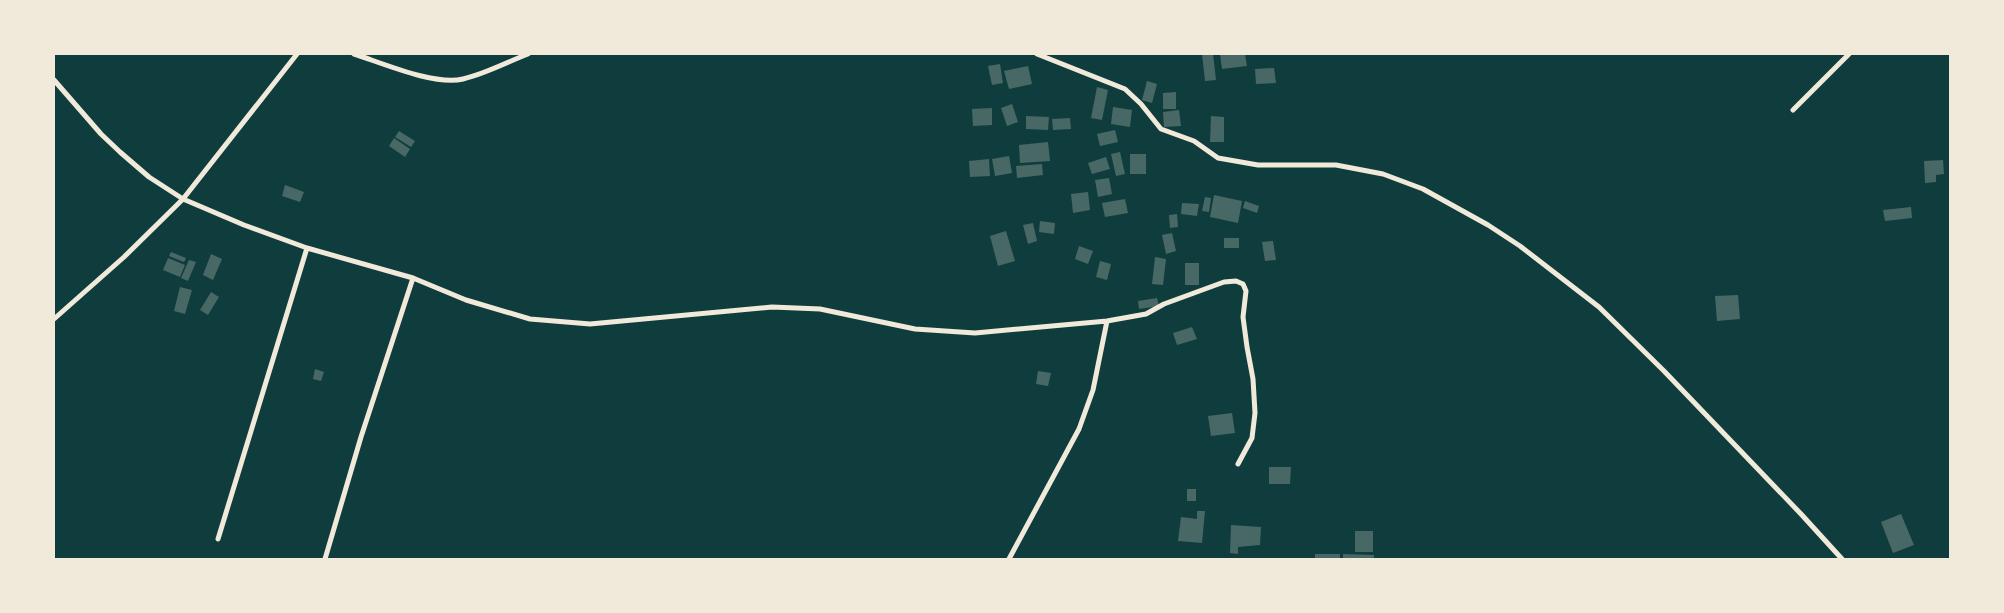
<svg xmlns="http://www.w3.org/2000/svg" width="2004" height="613" font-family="'Libre Baskerville',serif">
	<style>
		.building { fill: #486865 }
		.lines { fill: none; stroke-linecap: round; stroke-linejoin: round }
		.minor { stroke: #f1e9da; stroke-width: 5 }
	</style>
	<rect width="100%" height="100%" fill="#0f3d3e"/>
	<!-- building -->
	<path class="building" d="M1202,54H1213L1216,80L1205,81Z
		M1220,54H1245L1247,66L1222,69Z
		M1000,64L1003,83L992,85L988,66Z
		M1028,66L1032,84L1009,89L1004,71Z
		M1274,68L1276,83L1256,84L1255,69Z
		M1147,81L1157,84L1152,103L1142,100Z
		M1097,87L1108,90L1102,120L1091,118Z
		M1176,92V109H1163V93Z
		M1012,104L1018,122L1007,126L1001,108Z
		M1113,107L1132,110L1130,127L1111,124Z
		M992,108V125L973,126L972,109Z
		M1179,110L1181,126L1164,127L1163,112Z
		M1026,116L1049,117L1048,130L1026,129Z
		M1211,116L1224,117V142H1210Z
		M1070,118L1071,129L1053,130L1052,119Z
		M1115,130L1118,142L1100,146L1097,134Z
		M399,131L415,141L411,147L395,137Z
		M394,138L410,149L405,157L389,146Z
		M1048,142L1050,161L1020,163L1019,145Z
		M1120,152L1125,174L1116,176L1111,154Z
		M1130,154H1146V174H1130Z
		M1009,156L1012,173L995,176L992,159Z
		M1106,157L1110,169L1092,174L1088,163Z
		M989,159L990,176L970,177L969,161Z
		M1943,160L1944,174L1936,175V182L1925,183L1924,161Z
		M1042,164L1043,175L1017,178L1016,166Z
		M1109,178L1112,194L1098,197L1095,180Z
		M285,185L304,192L300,202L282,196Z
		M1088,192L1090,210L1073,213L1071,194Z
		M1214,195L1242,201L1238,223L1210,217Z
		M1205,197L1211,198L1209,212L1202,211Z
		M1125,199L1128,213L1105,217L1102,203Z
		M1245,201L1259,206L1257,213L1243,208Z
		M1182,203L1199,204L1197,216L1181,214Z
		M1911,207L1912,218L1885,221L1883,210Z
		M1177,214L1178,227L1170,228L1169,215Z
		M1040,221L1055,223L1054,234L1039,232Z
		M1033,223L1037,241L1028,244L1023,225Z
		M1006,231L1015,261L998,266L990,236Z
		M1172,233L1176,251L1166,254L1162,235Z
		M1224,238H1239V248H1224Z
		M1273,241L1276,260L1265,261L1262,242Z
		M1079,246L1093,251L1088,264L1075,259Z
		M171,252L186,258L184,262L169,256Z
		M211,254L222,259L213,280L203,275Z
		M1155,257L1166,259L1163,285L1152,284Z
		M168,258L185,265L180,277L163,270Z
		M189,260L196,262L188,281L181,278Z
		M1100,261L1111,264L1107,280L1096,277Z
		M1185,263H1199V285H1185Z
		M180,287L192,290L185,314L174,311Z
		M211,292L219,297L208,315L200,310Z
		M1738,295L1740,319L1717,321L1715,296Z
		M1157,298L1159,306L1139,309L1138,301Z
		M1192,327L1197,339L1177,345L1173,333Z
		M315,369L324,372L321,381L313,379Z
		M1038,371L1051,373L1048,386L1036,384Z
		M1232,413L1235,433L1211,436L1208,416Z
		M1269,467H1291L1290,484H1269Z
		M1187,489H1196V501H1187Z
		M1197,511H1205L1202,543L1178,541L1181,517L1197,519Z
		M1901,514L1914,545L1893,553L1881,522Z
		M1231,525L1261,527L1260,545L1238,547V554L1230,553Z
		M1355,531H1373V552H1355Z
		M1315,554H1340V559H1315Z
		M1343,554L1374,555V559H1343Z"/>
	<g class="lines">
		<!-- minor -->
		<path class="minor" d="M354,54C382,63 435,86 463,79C485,74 507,62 528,54
			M1037,54L1125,89L1141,104L1161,129L1194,141L1218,158L1258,165H1336L1383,174L1423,189L1488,225L1520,246L1599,307L1664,371L1801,514L1842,559
			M54,80L101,134L120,152L149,177L183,199L244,225L307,248L413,278L466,300L530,319L590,324L772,307L820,309L915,329L975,333L1107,321L1146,314L1164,304L1224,282L1236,281L1243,284L1246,291L1243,317L1247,347L1253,379L1255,413L1252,438L1238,464
			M1793,110L1849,54
			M54,319L124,257L183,199L297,54
			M218,539L307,248
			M325,559L361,437L413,278
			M1009,559L1079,429L1093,390L1107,321"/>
	</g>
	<!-- border -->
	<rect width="2004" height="613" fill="none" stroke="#f1e9da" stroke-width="110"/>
</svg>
